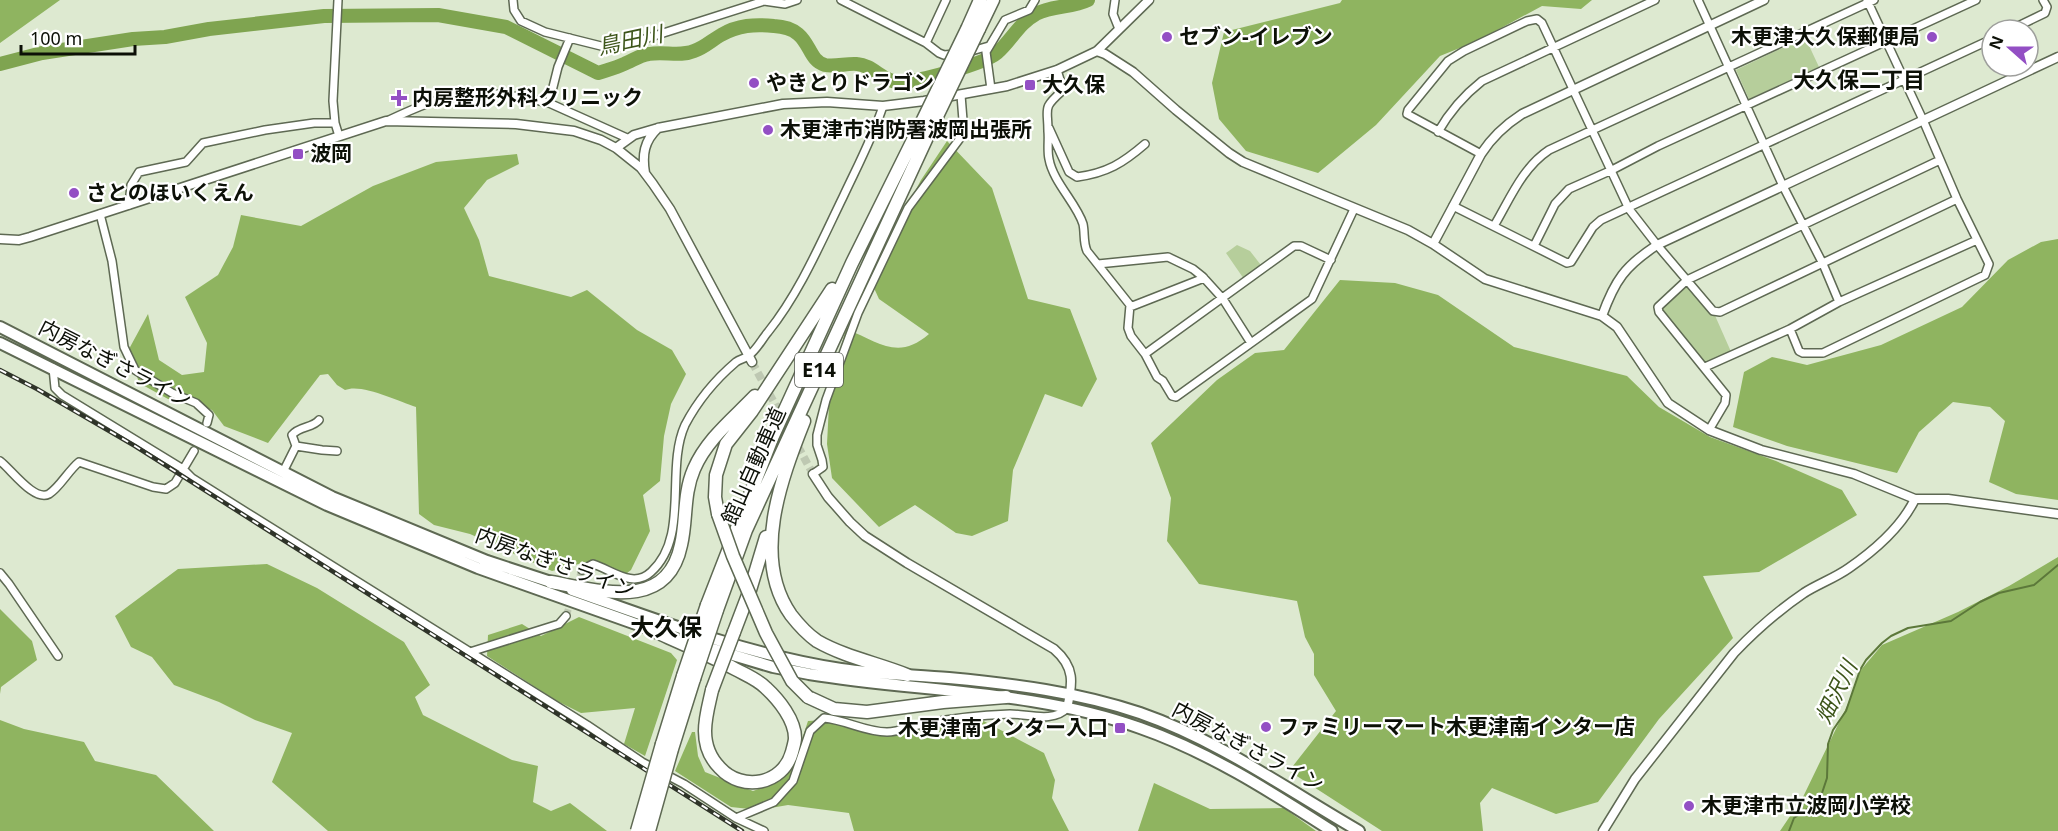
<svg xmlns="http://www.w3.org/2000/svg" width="2058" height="831" font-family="'Noto Sans','Noto Sans JP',sans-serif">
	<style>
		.green { fill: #b6ce9b }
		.forest { fill: #8fb460 }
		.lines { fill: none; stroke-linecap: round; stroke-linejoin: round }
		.stream { stroke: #5c783a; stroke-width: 2 }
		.river { stroke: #7fa450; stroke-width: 14 }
		.minor-tunnel { stroke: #bec8b2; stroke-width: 7; stroke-dasharray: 7 3.5; stroke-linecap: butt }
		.tertiary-tunnel { stroke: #bec8b2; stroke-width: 8; stroke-dasharray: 8 4; stroke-linecap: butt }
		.minor-casing { stroke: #5e6953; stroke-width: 10 }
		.tertiary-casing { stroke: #5e6953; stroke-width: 11 }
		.trunk-casing { stroke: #5e6953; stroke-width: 14 }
		.motorway-casing { stroke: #5e6953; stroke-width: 15 }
		.minor { stroke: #fff; stroke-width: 7 }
		.tertiary { stroke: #fff; stroke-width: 8 }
		.trunk { stroke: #fff; stroke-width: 10 }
		.motorway { stroke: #fff; stroke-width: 12 }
		.rail-casing { stroke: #2f3429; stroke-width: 4.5 }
		.rail { stroke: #fff; stroke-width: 2; stroke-dasharray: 7; stroke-linecap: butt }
		.motorway-bridge-casing { stroke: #5e6953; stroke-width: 15; stroke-linecap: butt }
		.motorway-bridge { stroke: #fff; stroke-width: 12 }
		.poi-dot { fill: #934fc4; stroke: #fff; stroke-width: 2 }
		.labels { text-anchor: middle; stroke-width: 4.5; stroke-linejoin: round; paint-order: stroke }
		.shield { fill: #fff; stroke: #555851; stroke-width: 1.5 }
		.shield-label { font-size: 20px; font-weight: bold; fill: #0c1007 }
		.poi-label { font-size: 21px; font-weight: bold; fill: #0c1007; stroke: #fff; text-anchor: start }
		.street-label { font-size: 21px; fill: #0c1007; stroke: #fff }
		.water-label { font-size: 22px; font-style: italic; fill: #3d551a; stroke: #fff }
		.neighbourhood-label { font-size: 22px; font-weight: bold; fill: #0c1007; stroke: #fff }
		.quarter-label { font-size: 24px; font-weight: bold; fill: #0c1007; stroke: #fff }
	</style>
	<rect width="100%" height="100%" fill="#dde9d0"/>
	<!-- green -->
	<path class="green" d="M1805,37L1819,67L1749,99L1736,70Z
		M1237,245L1250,251L1264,269L1246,282L1226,253Z
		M1687,280L1713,311L1732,354L1705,367L1658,307Z"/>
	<!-- forest -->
	<path class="forest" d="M0,0H60L0,43Z
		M1342,0H1592L1581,9L1542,6L1477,41L1440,56L1376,125L1318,173L1246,151L1219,119L1212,83L1224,32L1340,3Z
		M947,141L992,188L1028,299L1070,309L1097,379L1082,407L1045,394L1013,470L1008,521L972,536L956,533L915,505L879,527L832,478L827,444L830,385L846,329C879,342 898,361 929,334L879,299L869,277L921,180Z
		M517,154L519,164L487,180L464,208L479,240L489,276L571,297L587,290L637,330L672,350L686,374L671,404L664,436L660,481L643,495L650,531L631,570L618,580L586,562L552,571L470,534L434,525L419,514L416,407C398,401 361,383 345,390L337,385L328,374L320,375L268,443L224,426L212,410L180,400L168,399L139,383L129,349L148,314L159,360L182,375L204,372L207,343L185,297L218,275L233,247L241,215L301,226L373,186L436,162Z
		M2058,239V500L2016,494L1989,482L2005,421L1990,407L1953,402L1919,432L1897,473L1787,446L1733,427L1744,372L1772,357L1807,365L1881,345L1962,307L2008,260L2041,242Z
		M1340,280L1395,283L1438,295L1514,347L1627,376L1659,407L1710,437L1776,461L1842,490L1857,515L1759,572L1703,576L1733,638L1659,719L1598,802L1556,814L1492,788L1480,803L1483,831H1382L1289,771L1336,711L1314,675V654L1305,637L1297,601L1199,584L1167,541L1171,498L1151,443L1217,380L1255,353L1284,350Z
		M2058,557V831H1780L1803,797L1848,704L1860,671L1882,645L1958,612L2009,586Z
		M267,564L317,588L404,642L430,685L415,697L423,715L512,760L538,766L533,802L551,811L570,803L607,831H328L272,782L292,733L255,720L219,702L174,685L152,657L131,647L115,616L178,569Z
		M0,609L32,641L37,660L1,687L0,694Z
		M579,617L671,653L677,660L645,756L624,744L635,708L581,713L557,701L487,656L488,635L522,624L541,636Z
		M976,717L1044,753L1055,780L1052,798L1069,831H854L849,813L788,805L759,810L731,807L675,771L692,732H695L698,756L705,772L753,791L780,781L800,745L808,721L824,720L866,733Z
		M0,720L24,729L84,742L95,761L156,775L214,831H0Z
		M1154,783L1210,809L1284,808L1316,831H1138Z"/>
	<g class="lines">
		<!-- stream -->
		<path class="stream" d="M1789,831L1794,818L1813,805L1821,796L1827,778L1828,744L1833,730L1846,711L1860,670L1866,660L1882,643L1891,636L1908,628L1951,621L1980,602L1999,593L2034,585L2058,565"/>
		<!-- river -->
		<path class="river" d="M0,64L42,53L133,39L165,37L209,29L324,16L438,15L506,27L598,73C607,70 616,68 624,64C632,61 640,55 649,54C664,51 680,57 694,51C704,48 712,40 721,35C738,25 755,24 774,26C813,28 804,59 825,65C835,67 847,63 857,64C873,65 882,81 898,82C915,83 984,64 997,53C1011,41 1019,23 1036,14C1052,5 1072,8 1088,0"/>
		<!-- minor-tunnel -->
		<path class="minor-tunnel" d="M566,616L582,570"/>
		<!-- tertiary-tunnel -->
		<path class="tertiary-tunnel" d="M752,362L813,474"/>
		<!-- minor casing -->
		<g class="minor-casing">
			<path id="minor" d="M513,0L514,10L521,21L545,32L613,49L764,1L785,4L797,0
				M841,0L926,43L939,53L944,55L955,54
				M1115,0L1113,14L1119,29
				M1698,0L1783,186L1823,264L1839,302
				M2010,30L2045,13L2047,7L2043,0
				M570,38L558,67L549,103L627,138
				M926,43L946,0
				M968,52L989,46
				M1057,70L1062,86V91C1042,109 1048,107 1048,131C1049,140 1047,150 1049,159C1053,182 1077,204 1083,224C1085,233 1083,242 1087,251L1130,305L1128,328L1131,336L1145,354L1157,377L1163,381L1172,396L1176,397L1312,299L1354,209
				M991,89L986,52L1005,20L1029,10L1035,0
				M389,120C413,109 439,97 465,94C493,91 522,97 549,103
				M335,123L333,101L338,0
				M1049,128L1069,172L1077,177C1107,173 1123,163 1145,144
				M1438,132C1450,111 1463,96 1482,81L1655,0
				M1481,154L1407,114L1408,110L1448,61L1464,51L1527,21L1537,19L1542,23L1629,209L1657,245L1713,311L1720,312L1957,199
				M129,205L131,185L139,172L186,162L203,143L265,130L314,123H335L339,136
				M1453,206L1567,263L1571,262L1593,227L1601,220L1992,39
				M100,214L112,261L124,347L135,370L172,393L196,403L209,415L207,423
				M1494,226C1510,199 1522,168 1549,150L1874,0
				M1534,246L1555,204L1569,189L1612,170L1658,146L1976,0
				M1098,264L1168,257L1193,269L1203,277L1223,299L1251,343
				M1130,307L1204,278
				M1790,329L1799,351L1803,353H1823L1985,275L1989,264L1957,199L1923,120L1867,0
				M1145,354L1294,246H1301L1331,260
				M1705,367L1790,329L1839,302L1977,240
				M53,368L55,388L62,395L183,469L192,478L246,512L587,725L642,762L684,784L736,818L764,831
				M1709,430L1725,403L1726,395L1659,312L1658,307L1687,280L1940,160
				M296,446L322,450L337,451
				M0,461C11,469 34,502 49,494C60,487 68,471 79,462L153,487L166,489L175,483L194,451
				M283,472L296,446L292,435C299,426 313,428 319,420
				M813,474L823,467L822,460L817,445V435L826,400L858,313L908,208L964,133L961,95
				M582,570L593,564C612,570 633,589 651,572C690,537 665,469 685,425C697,402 716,379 736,362C740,359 744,359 748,356C756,351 762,339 768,332C800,292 821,242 843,197C857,167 873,137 883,106
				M0,573L9,584L58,656
				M470,652L559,624L566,616
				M736,818L774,802L793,781L810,731L824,718C846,720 865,732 887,732C899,732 911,726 923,724C952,718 981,715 1010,714C1028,714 1054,723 1067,708"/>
		</g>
		<!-- tertiary casing -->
		<g class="tertiary-casing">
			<path id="tertiary" d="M1097,51L1105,54L1133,72L1176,110L1229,153L1243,162L1408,230L1433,244L1485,279L1602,316L1617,327L1668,403L1709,430L1761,450L1854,474L1915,499H1948L2058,514
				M616,148L634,135L658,128L783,104L827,102L883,106L924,101L1007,86L1057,70L1097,51L1149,0
				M645,173C642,155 644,141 658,128
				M0,239L19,240L30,237L386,121L516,124L574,131L601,140L616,148L641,168L653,184L670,209L752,362
				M1433,244L1481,154C1492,137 1505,125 1522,114L1764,0
				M1602,316C1615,280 1625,266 1657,245L2058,57
				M813,474L828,497L850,522L865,536L907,563L1054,649C1075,667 1073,683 1067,708
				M1603,831L1635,779L1734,653C1755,631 1779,610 1804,593C1818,584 1835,578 1849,568C1875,550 1901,528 1915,499"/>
		</g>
		<!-- trunk casing -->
		<g class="trunk-casing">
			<path id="trunk" d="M0,327L332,497L487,561L557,584
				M0,343L327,505L478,568L664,634
				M572,590C660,621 748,655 841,669C876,674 913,675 949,678C1013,684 1078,692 1140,713C1218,740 1288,790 1359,831
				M699,645L773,667L809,674C919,692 1034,690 1140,728C1209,752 1271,792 1332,831"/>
		</g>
		<!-- motorway casing -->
		<g class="motorway-casing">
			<path id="motorway" d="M968,27L980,0
				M979,29L993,0
				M804,421C781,479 751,558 791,615C798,624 807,634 817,641C845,657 877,663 907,675
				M718,514L715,497L716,475L726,444L752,411L832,289
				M551,582C598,590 667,613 681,545C687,520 683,494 694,469C707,439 733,419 755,396
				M707,605L772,438L852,263L917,132
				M717,610L746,530L929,133
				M656,632C683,644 709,655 735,669C746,675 757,679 766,688C779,700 795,720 795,738C795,742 793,748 792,752C783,785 742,792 720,768C710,758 705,745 705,731C705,717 709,704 712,690
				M734,632L750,590L766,537
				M808,697L834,709L867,712L943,702L1006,697
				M662,744L683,676
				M672,749L694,679"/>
		</g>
		<!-- minor -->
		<use href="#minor" class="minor"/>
		<!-- tertiary -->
		<use href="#tertiary" class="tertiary"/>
		<!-- trunk -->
		<use href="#trunk" class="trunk"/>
		<!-- motorway -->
		<use href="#motorway" class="motorway"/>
		<!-- rail casing -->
		<g class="rail-casing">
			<path id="rail" d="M0,370L37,389L135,446L742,831"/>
		</g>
		<!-- rail -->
		<use href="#rail" class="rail"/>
		<!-- motorway-bridge casing -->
		<g class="motorway-bridge-casing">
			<path id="motorway-bridge" d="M917,132L968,27
				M929,133L979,29
				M718,514L733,556L766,633L792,681L808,697
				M683,676L707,605
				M694,679L717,610
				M712,690L734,632
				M637,831L662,744
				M649,831L672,749"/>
		</g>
		<!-- motorway-bridge -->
		<use href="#motorway-bridge" class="motorway-bridge"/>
	</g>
	<!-- markers -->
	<g class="poi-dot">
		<circle cx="1167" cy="37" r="6"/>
		<circle cx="1932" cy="37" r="6"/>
		<circle cx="754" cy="83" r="6"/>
		<rect x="1024" y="79" width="12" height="12" rx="3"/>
		<path d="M396 89h6v6h6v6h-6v6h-6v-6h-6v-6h6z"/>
		<circle cx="768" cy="130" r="6"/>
		<rect x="292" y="148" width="12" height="12" rx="3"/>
		<circle cx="74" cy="193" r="6"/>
		<circle cx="1266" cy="727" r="6"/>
		<rect x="1114" y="722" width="12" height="12" rx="3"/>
		<circle cx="1689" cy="806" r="6"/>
	</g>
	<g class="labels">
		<!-- shield labels -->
		<rect class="shield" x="795" y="353" width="48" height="34" rx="4.5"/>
		<g class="shield-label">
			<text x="819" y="377">E14</text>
		</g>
		<!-- poi labels -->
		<g class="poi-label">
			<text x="1179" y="44">セブン-イレブン</text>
			<text x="1920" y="44" text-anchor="end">木更津大久保郵便局</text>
			<text x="766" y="90">やきとりドラゴン</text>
			<text x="1042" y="92">大久保</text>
			<text x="412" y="105">内房整形外科クリニック</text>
			<text x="780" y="137">木更津市消防署波岡出張所</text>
			<text x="310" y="161">波岡</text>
			<text x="86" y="200">さとのほいくえん</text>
			<text x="1278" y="734">ファミリーマート木更津南インター店</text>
			<text x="1108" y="735" text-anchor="end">木更津南インター入口</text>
			<text x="1701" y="813">木更津市立波岡小学校</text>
		</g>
		<!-- street labels -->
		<g class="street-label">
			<text transform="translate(115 364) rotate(27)" y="7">内房なぎさライン</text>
			<text transform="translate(754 466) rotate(-66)" y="7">館山自動車道</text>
			<text transform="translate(555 563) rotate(20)" y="7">内房なぎさライン</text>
			<text transform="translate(1248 747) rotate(28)" y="7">内房なぎさライン</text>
		</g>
		<!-- water labels -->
		<g class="water-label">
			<text transform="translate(630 40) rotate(-12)" y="8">鳥田川</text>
			<text transform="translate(1836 692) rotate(-64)" y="8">畑沢川</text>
		</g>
		<!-- neighbourhood labels -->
		<g class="neighbourhood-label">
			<text x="1859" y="88">大久保二丁目</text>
		</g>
		<!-- quarter labels -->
		<g class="quarter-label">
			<text x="666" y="636">大久保</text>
		</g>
	</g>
	<!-- north arrow -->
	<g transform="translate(2010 48) rotate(291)"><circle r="28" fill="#ffffff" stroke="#9e9f9c" stroke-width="1.5"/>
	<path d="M0-4.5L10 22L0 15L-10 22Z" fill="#934fc4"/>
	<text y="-9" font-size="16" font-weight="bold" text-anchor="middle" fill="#0c1007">N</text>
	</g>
	<!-- scale -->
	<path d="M21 45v9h114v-9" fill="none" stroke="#0c1007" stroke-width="3"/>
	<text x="30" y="45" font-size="18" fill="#0c1007" stroke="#ffffff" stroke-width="4.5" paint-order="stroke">100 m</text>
</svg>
